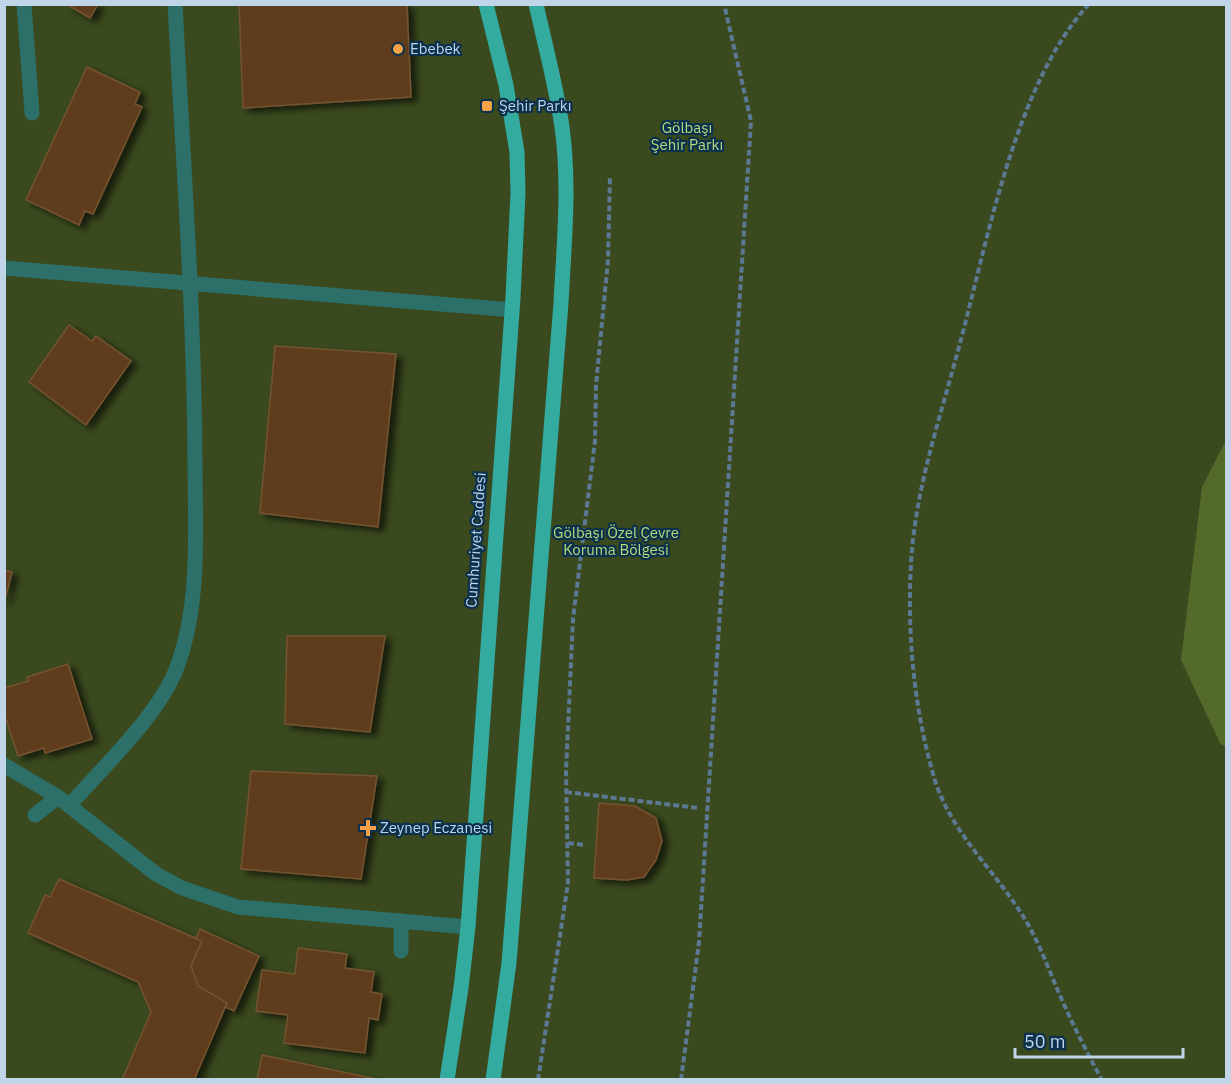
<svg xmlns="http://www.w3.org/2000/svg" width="1231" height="1084" font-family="'IBM Plex Sans',sans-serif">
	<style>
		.green { fill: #3a491e }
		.forest { fill: #546a2a }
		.building { fill: #5e3e1b; stroke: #755330; stroke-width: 1.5; filter: url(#shadow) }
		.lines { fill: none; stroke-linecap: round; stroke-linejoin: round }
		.path { stroke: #5b7992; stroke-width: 4; stroke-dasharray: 6 3; stroke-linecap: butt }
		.minor { stroke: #2c7069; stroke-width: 15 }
		.major { stroke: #34ab9f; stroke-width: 15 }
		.poi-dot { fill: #f5a246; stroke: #0b314e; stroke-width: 2 }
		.labels { text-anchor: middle; stroke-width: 4.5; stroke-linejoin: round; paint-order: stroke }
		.poi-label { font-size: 15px; fill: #c0d5e7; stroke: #0b314e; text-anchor: start }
		.park-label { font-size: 15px; fill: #b7d97d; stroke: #0b314e }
		.street-label { font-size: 15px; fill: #c0d5e7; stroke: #0b314e }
	</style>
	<defs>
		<filter id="shadow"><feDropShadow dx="6" dy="4" stdDeviation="3" flood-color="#0009"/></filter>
	</defs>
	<rect width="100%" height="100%" fill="#0b314e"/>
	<!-- green -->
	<path class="green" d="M5,5H1226V1079L5,1080Z"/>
	<!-- forest -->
	<path class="forest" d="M1226,440V746L1221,745L1181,660L1202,487Z"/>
	<!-- building -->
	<path class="building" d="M66,4H98L90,18Z
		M239,4H407L411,97L243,108Z
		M87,67L140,92L135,104L142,107L93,214L85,211L79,225L26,200Z
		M69,325L92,341L96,336L131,361L86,425L29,382Z
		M275,346L396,354L378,527L260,513Z
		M4,570L12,572L4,603Z
		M287,636H385L370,732L285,724Z
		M68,664L92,739L45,753L44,748L18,756L4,713V688L28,681L27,677Z
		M251,771L377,776L361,879L241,869Z
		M599,803L635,806L656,818L662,841L656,860L644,877L627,880L594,878Z
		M59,879L202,941L191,966L198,986L227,1003L194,1080H122L151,1012L138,982L28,933L45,895L50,897Z
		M200,929L259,956L234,1011L225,1007L227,1003L198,986L191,966L202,941L196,938Z
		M298,948L347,954L345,968L374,972L371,992L382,994L378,1020L369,1018L365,1053L284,1043L288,1015L256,1011L262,970L295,974Z
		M262,1055L381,1080H257Z"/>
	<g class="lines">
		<!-- path -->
		<path class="path" d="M1089,4C1015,84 988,240 960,343C941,416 915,488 911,564C907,635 914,709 934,777C951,836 1001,875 1030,928C1041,948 1049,970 1058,991C1071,1021 1086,1051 1102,1080
			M566,792L698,808
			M568,843L586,845
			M538,1080L568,883L566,771L573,619L595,441L596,385L608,260L610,176
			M681,1080L699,942L751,121L724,4"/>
		<!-- minor -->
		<path class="minor" d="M24,4L32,113
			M4,268L512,310
			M4,765L58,797L156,874L182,888L238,907L468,927
			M69,806C102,768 160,714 177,667C201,603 195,528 195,461C194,309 183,157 175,4
			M35,815L58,797
			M401,951V921"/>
		<!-- major -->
		<path class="major" d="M447,1080L461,988L468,927L513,298L518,193L517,152L506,85L486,4
			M493,1080L509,963L561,303C564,245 570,184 562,127C556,85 545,45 536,4"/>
	</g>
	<!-- markers -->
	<g class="poi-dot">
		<circle cx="398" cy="49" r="6"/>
		<rect x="481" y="100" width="12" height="12" rx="3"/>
		<path d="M365 819h6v6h6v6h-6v6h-6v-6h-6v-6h6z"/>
	</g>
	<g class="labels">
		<!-- poi labels -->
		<g class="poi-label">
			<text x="410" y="54">Ebebek</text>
			<text x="499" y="111">Şehir Parkı</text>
			<text x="380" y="833">Zeynep Eczanesi</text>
		</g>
		<!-- park labels -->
		<g class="park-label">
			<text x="687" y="133">Gölbaşı<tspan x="687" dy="17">Şehir Parkı</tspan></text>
			<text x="616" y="538">Gölbaşı Özel Çevre<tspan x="616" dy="17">Koruma Bölgesi</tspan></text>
		</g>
		<!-- street labels -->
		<g class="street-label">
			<text transform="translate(476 540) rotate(-86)" y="5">Cumhuriyet Caddesi</text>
		</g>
	</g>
	<!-- border -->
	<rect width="1231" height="1084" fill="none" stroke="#c0d5e7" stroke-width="12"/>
	<!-- scale -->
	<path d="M1015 1048v9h168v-9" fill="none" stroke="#c0d5e7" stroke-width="3"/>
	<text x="1024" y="1048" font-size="18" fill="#c0d5e7" stroke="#0b314e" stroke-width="4.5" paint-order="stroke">50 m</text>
</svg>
